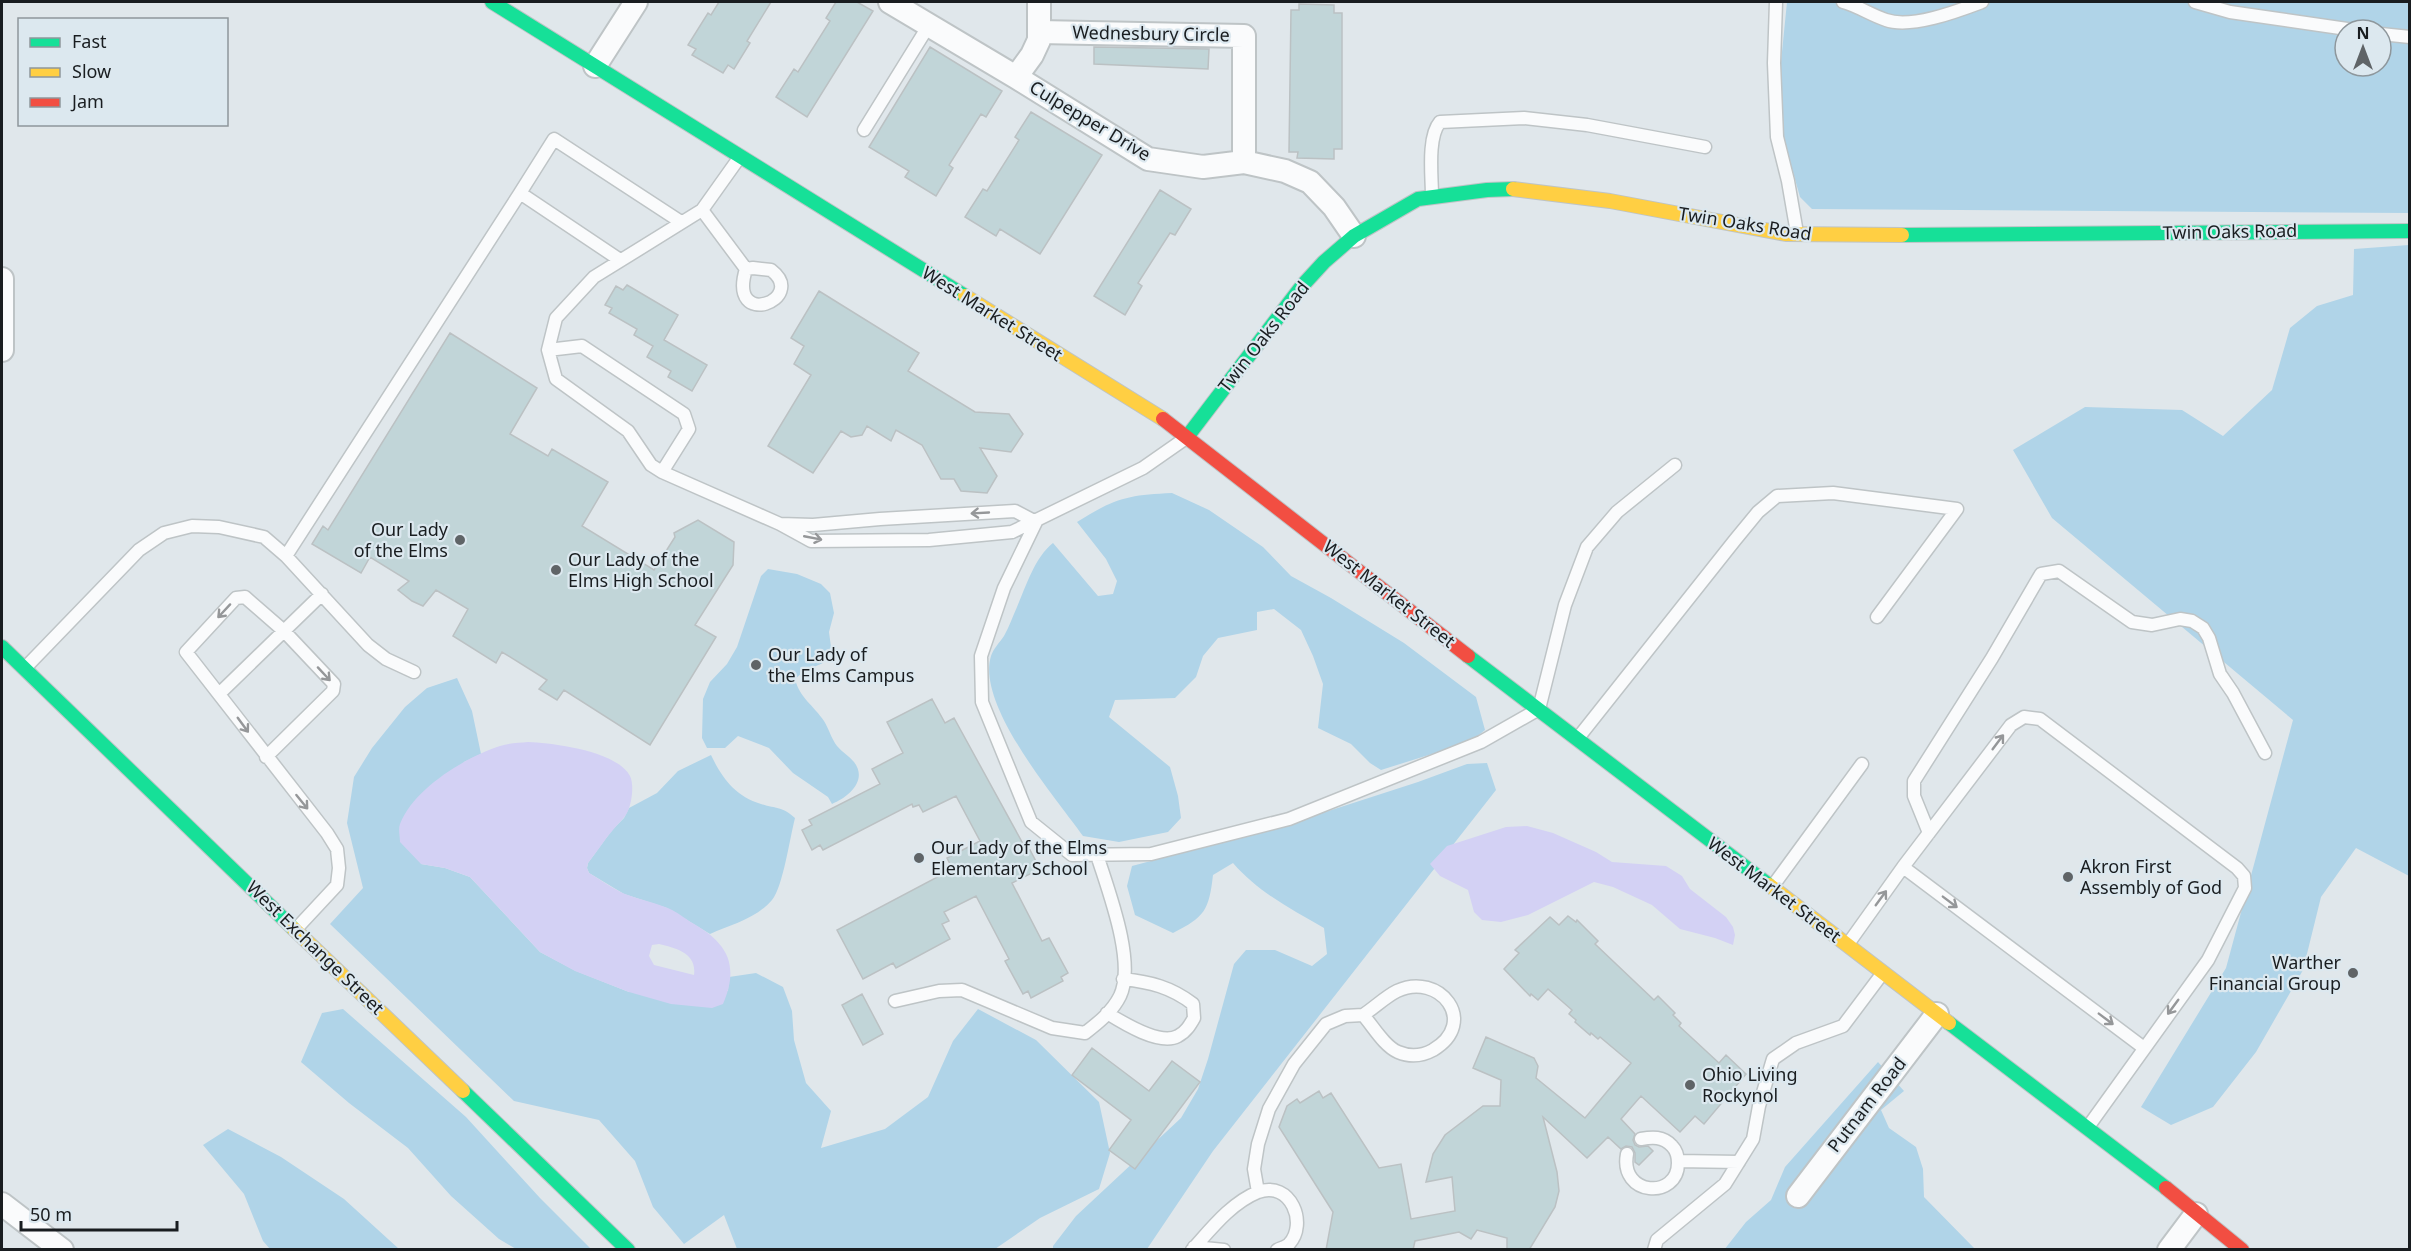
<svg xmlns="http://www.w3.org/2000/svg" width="2411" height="1251" font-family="'Noto Sans',sans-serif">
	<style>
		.green { fill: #b0d4e8; fill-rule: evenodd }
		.water { fill: #d3d1f4; fill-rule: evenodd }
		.building { fill: #c1d5d8; stroke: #bbc1c3; stroke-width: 1.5 }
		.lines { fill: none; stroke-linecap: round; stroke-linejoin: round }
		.lane-casing { stroke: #bec4c6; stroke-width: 15 }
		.street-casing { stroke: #bec4c6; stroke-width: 26 }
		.fast-casing { stroke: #bec4c6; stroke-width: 16 }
		.slow-casing { stroke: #bec4c6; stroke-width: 16 }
		.jam-casing { stroke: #bec4c6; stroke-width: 16 }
		.lane { stroke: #fafbfc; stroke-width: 12 }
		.street { stroke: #fafbfc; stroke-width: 22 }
		.fast { stroke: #16e098; stroke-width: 14 }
		.slow { stroke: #ffcf43; stroke-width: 14 }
		.jam { stroke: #f24e42; stroke-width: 14 }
		.oneway { stroke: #959799 }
		.poi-dot { fill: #5f6467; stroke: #dce8ef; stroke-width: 2 }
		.labels { text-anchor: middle; stroke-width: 4.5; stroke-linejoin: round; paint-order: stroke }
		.street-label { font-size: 18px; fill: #191d20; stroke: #dce8ef }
		.poi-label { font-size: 18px; fill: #191d20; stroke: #dce8ef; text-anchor: start }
	</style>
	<rect width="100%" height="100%" fill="#e0e7eb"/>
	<!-- green -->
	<path class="green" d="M1787,2H2409V213L1812,209L1800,197L1776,112ZM2345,30H2381V66H2345Z
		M2409,245V876L2356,848L2321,897L2303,970L2256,1052L2213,1107L2171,1125L2141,1107L2226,968L2293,720L2052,518L2013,450L2085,407L2182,410L2223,436L2272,390L2290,328L2317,306L2353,295L2354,249Z
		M1172,493L1209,510L1263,547L1291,576L1331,598L1404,643L1476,697L1485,730L1470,742L1381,770L1370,763L1351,744L1318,728L1323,684L1313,656L1301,630L1274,609L1257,612V630L1218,638L1203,656L1196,677L1175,698L1115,700L1109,717L1170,767L1178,796L1181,818L1168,832L1119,842L1083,836C1055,797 976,705 991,656C993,649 1000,642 1004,636C1009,627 1013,616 1017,607C1026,586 1035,557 1053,543L1098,596L1113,594L1117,581L1106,559L1077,522C1115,498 1128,495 1172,493Z
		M768,569L797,574L821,584L830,593L834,613L829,632L831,647L825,662L803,672L795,679C799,697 814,706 824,721C829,729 831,738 837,746C842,752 849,756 854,762C868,780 849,797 832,804L828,797L793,773L769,748L738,736L725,748H707L702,738L703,699L710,682L727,664L737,647L761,576Z
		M457,678L472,711L481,754L464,762L421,864L445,868L470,877L540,952L576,971L629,992L728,991L729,977L756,973L783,987L792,1011L794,1040L806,1083L831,1111L821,1148L885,1129L928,1097L953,1041L978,1009L1036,1040L1099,1102L1110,1153L1099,1189L1040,1218L995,1249H737L724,1215L684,1244L653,1207L635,1161L599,1120L514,1101L330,924L363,888L347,823L354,777L372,748L405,707L427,688Z
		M711,755C722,778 735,796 761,804C776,809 782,806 795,818C790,837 783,887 772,900C757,918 731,925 710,934L667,908L624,894L589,873L587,868L588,863L612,830L624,818L629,808L657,793L678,771Z
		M1487,763L1496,790L1213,1151L1147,1249L1053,1250V1246L1076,1216L1181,1118L1198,1089L1208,1059L1234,964L1246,950H1275L1312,966L1327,954L1324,928C1291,909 1258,892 1233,863L1213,875C1209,910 1205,917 1173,933L1135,915L1127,886L1132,866L1279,827L1418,782L1467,764Z
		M343,1009L466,1117L540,1198L591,1249H516L499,1239L451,1196L408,1148L349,1103L301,1062L322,1013Z
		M1878,1062L1904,1091L1881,1110L1889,1128L1916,1147L1923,1169L1924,1197L1975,1249L1724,1250L1746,1222L1771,1200L1785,1167Z
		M228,1129L281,1157L344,1199L399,1249H270L263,1241L244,1194L203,1145Z"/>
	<!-- water -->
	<path class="water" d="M528,742C553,743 617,751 630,776C634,784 632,800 629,808C626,818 619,822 613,830C604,840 597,852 588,863L587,868L589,873C601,880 613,889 625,894C638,899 652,902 665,907C674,910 682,916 689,921C725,941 741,962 723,1004L712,1008L671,1004L629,992L575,971L540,952L470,877L445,868L421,864L400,842C400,836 398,829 400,824C414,788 466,757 500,746C509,743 519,743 528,742ZM659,944C676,948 697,953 694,975L654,965L649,956L652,945Z
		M1527,826L1553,833L1596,852L1612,862L1666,866L1682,876L1690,889L1726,917L1733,927L1735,935L1733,945L1715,938L1680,929L1652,905L1613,887L1594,882L1528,915L1501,922L1482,920L1474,912L1468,890L1440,876L1430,864L1447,846L1506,827Z"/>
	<!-- building -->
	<path class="building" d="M719,2H771L747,41L750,43L734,69L728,65L723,73L692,55L696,49L688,45L708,13L711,15Z
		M836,2H857L873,11L807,117L776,97L794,69L798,72L830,21L826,18Z
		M1299,4L1334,5V13H1342V149H1334V159L1297,158L1298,152H1289L1291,10H1299Z
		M930,47L1002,91L986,117L981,114L949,165L953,168L936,196L905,177L909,171L869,147Z
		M1094,47L1209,49L1208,69L1094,64Z
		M1031,112L1102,155L1040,254L1000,229L996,236L965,217L983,189L987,191L1019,140L1015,137Z
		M1160,190L1191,209L1175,235L1170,233L1138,283L1142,286L1125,315L1094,296Z
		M627,285L678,315L664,340L707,365L692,391L668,377L671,371L647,357L653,346L634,335L637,329L609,313L612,308L605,305L616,286L623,290Z
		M819,291L919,353L908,371L975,412L1009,414L1023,434L1011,452L980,448L997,476L987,493L961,491L954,479H941L922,445L896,430L891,441L867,426L862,435L851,437L841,431L813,473L768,446L811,375L794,364L804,346L791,338Z
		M450,333L537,388L510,434L548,456L552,449L608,482L582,526L654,570L675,537L674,533L698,520L734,542L733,565L695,625L716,637L650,745L564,690L557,700L539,689L547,680L502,652L496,663L453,636L468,609L436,590L423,606L412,601L398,590L409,581L370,557L361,573L312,544L323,526L328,530Z
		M932,699L945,723L954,718L1027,851L1030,850L1040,869L1012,883L1042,941L1049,938L1068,973L1061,977L1063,981L1031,998L1028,991L1023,994L1005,961L1009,959L976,896L944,912L949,921L942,924L950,939L896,968L893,963L863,979L837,930L947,872L945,869L951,866L947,858L980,841L956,796L923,812L919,805L913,807L912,804L823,850L820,845L812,850L802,830L812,825L809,820L880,784L872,769L903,753L887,722Z
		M1568,916L1576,922L1577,920L1598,941L1595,944L1654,1000L1658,996L1675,1013L1673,1015L1681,1023L1679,1026L1719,1063L1726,1055L1746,1074L1704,1124L1695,1116L1680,1132L1641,1096L1621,1119L1635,1134L1633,1140L1635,1145L1639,1147L1648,1146L1653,1151L1639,1165L1635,1162V1153L1632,1147L1626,1146L1621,1149L1608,1137L1587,1158L1543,1117L1557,1172L1559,1191L1555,1207L1529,1250H1507V1238L1477,1230L1471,1239L1459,1232L1415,1241L1413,1250H1326L1333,1212L1279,1127L1287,1106L1297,1099L1300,1103L1319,1091L1323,1098L1331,1093L1379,1168L1401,1164L1411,1219L1455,1211L1452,1177L1426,1182L1433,1154L1445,1135L1483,1106H1500L1501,1080L1473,1068L1486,1037L1534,1058L1538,1066L1536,1078L1585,1118L1631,1063L1600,1037L1598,1039L1591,1033L1590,1035L1575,1022L1576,1020L1569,1014L1572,1010L1548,989L1538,1000L1531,994L1530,996L1504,969L1519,953L1515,950L1550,917L1559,925Z
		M862,994L883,1034L863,1045L842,1005Z
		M1092,1048L1149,1091L1172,1061L1200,1082L1135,1169L1109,1150L1131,1120L1072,1075Z"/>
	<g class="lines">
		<!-- lane casing -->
		<g class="lane-casing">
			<path id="lane" d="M1776,2L1774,63L1777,137L1788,181L1797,233
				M1843,2C1858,6 1871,15 1886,20C1911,29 1958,11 1982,2
				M2195,2L2230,12L2354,30
				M2381,34L2410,37
				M864,130L929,25
				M739,158L702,210L594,277L556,318L548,350L582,346L684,414L689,429L662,472L780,524
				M1432,196C1432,177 1427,137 1440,122L1524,118L1587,125L1705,147
				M702,210L746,269
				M620,260L520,193L554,139L681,222
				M753,268L771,270C809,299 727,331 746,269Z
				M548,350L556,379L628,431L651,465L662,472
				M1036,522L1004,588L981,656L982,702L1031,822L1072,855L1151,854L1289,819L1481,742L1539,709L1565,605L1587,547L1617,512L1675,465
				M1036,522L1015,511L880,519L813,525L780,524L811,541L929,540L1012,532L1143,468L1186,438
				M286,556L520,193
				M25,668L139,550L164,533L192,526L219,527L264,537L286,556L368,645L386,659L414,672
				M220,693L322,594
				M1578,738L1735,540L1758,512L1777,496L1833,493L1957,509L1877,617
				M266,757L333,691L334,684L284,631L245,597L236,598L186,652L327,833L337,849L339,868L337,885L296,929
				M1929,833L1914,796V781L1992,658L2041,574L2059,571L2132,622L2152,625L2180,619L2192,621L2203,628L2209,638L2220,674L2233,693L2265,753
				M1903,867L2144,1048
				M1772,887L1862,764
				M1848,944L1903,867L2011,725L2024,717L2040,719L2237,868L2244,876L2245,888L2208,960L2088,1127
				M895,1001L939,991L962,990L1052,1028L1085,1033C1098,1023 1112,1012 1120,996C1136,962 1108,890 1097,855
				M1107,1013C1123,1023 1160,1046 1178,1036C1186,1032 1190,1025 1194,1018L1193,1004C1171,987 1150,982 1123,979
				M1627,1154C1619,1196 1678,1200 1678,1163C1678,1157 1676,1150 1672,1146C1663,1136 1652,1137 1641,1139
				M1678,1161L1739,1162
				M1258,1192L1254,1169L1258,1144L1269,1109L1294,1064L1326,1024L1345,1016L1363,1015C1373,1026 1384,1046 1398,1052C1410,1057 1422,1056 1433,1050C1480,1022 1439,971 1397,991C1385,997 1374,1008 1363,1015
				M1194,1247L1224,1250
				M1192,1250C1211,1229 1231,1203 1258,1192C1291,1180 1308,1224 1289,1244C1286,1247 1281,1248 1277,1250
				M1654,1250L1657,1240L1725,1184L1753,1139L1759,1106L1773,1059L1796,1043L1843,1026L1882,974"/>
		</g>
		<!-- street casing -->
		<g class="street-casing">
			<path id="street" d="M890,2L1016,77L1148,159L1203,167L1244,162L1285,171L1310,182L1334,207L1354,236
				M1039,32L1244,36V162
				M595,66L636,2
				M1016,77L1032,55L1039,40V2
				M2,279V350
				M1798,1196L1937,1014
				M2,1204L62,1250
				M2169,1250L2196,1214"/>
		</g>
		<!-- fast casing -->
		<g class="fast-casing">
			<path id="fast" d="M492,2L965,296
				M1902,235L2410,231
				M1187,437L1302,286L1324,262L1354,236L1418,199L1487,190L1513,189
				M2,647L293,928
				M1468,656L1769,885
				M1949,1023L2166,1188
				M463,1091L628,1250"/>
		</g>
		<!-- slow casing -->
		<g class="slow-casing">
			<path id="slow" d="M1513,189L1610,201L1786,234L1902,235
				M965,296L1163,419
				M1769,885L1949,1023
				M293,928L463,1091"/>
		</g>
		<!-- jam casing -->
		<g class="jam-casing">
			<path id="jam" d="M1163,419L1468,656
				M2166,1188L2242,1250"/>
		</g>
		<!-- lane -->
		<use href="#lane" class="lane"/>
		<!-- street -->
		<use href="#street" class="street"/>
		<!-- fast -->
		<use href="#fast" class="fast"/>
		<!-- slow -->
		<use href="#slow" class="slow"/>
		<!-- jam -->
		<use href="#jam" class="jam"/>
	</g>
	<!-- one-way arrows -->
	<defs><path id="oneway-shaft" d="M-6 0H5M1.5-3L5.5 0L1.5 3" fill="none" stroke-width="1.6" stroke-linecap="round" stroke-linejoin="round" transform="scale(1.5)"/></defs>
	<g class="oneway">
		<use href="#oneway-shaft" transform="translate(980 513) rotate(177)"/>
		<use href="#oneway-shaft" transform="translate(813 538) rotate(11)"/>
		<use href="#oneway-shaft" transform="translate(224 611) rotate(133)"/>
		<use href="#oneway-shaft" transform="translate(324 674) rotate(47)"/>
		<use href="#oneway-shaft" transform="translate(243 725) rotate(54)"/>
		<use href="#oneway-shaft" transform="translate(1998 742) rotate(-53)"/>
		<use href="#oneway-shaft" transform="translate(302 802) rotate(51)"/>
		<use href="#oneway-shaft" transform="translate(1881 898) rotate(-54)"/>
		<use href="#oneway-shaft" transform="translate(1950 902) rotate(37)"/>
		<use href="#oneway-shaft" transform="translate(2173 1007) rotate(126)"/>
		<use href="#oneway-shaft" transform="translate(2106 1019) rotate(37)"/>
	</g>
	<!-- markers -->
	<g class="poi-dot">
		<circle cx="460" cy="540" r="6"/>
		<circle cx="556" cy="570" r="6"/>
		<circle cx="756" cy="665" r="6"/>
		<circle cx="919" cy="858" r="6"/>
		<circle cx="2068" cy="877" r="6"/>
		<circle cx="2353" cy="973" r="6"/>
		<circle cx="1690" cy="1085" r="6"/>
	</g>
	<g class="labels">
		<!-- street labels -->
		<g class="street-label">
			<text transform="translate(1151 34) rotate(1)" y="6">Wednesbury Circle</text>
			<text transform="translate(1090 121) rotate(31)" y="6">Culpepper Drive</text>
			<text transform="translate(1745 224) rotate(9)" y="6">Twin Oaks Road</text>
			<text transform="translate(2230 232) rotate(-1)" y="6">Twin Oaks Road</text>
			<text transform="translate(992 314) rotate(32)" y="6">West Market Street</text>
			<text transform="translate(1264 337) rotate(-52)" y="6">Twin Oaks Road</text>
			<text transform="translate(1389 594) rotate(38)" y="6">West Market Street</text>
			<text transform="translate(1774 890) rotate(37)" y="6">West Market Street</text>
			<text transform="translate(315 948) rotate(44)" y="6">West Exchange Street</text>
			<text transform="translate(1867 1105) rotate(-52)" y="6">Putnam Road</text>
		</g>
		<!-- poi labels -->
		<g class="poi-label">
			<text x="448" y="536" text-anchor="end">Our Lady<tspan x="448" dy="21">of the Elms</tspan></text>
			<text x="568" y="566">Our Lady of the<tspan x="568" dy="21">Elms High School</tspan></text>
			<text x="768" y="661">Our Lady of<tspan x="768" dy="21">the Elms Campus</tspan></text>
			<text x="931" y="854">Our Lady of the Elms<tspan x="931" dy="21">Elementary School</tspan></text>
			<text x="2080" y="873">Akron First<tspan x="2080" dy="21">Assembly of God</tspan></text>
			<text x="2341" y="969" text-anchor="end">Warther<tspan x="2341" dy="21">Financial Group</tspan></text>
			<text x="1702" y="1081">Ohio Living<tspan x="1702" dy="21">Rockynol</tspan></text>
		</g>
	</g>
	<!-- border -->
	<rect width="2411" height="1251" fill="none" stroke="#191d20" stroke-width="6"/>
	<!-- legend -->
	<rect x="18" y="18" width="210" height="108" fill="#dce8ef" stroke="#8e979c" stroke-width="1.5"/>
	<rect x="30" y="38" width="30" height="9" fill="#16e098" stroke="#8e979c" stroke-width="1.5"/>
	<text x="72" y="48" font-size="18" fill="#191d20">Fast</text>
	<rect x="30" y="68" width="30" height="9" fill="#ffcf43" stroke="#8e979c" stroke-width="1.5"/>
	<text x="72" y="78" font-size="18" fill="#191d20">Slow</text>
	<rect x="30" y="98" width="30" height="9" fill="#f24e42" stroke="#8e979c" stroke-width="1.5"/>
	<text x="72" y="108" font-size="18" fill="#191d20">Jam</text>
	<!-- north arrow -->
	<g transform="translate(2363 48)"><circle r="28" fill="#dce8ef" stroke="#8e979c" stroke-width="1.5"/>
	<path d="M0-4.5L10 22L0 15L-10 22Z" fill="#5f6467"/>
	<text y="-9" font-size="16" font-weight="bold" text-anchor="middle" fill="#191d20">N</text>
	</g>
	<!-- scale -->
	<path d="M21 1221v9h156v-9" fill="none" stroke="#191d20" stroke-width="3"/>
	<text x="30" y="1221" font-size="18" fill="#191d20" stroke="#dce8ef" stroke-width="4.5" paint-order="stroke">50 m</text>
</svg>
